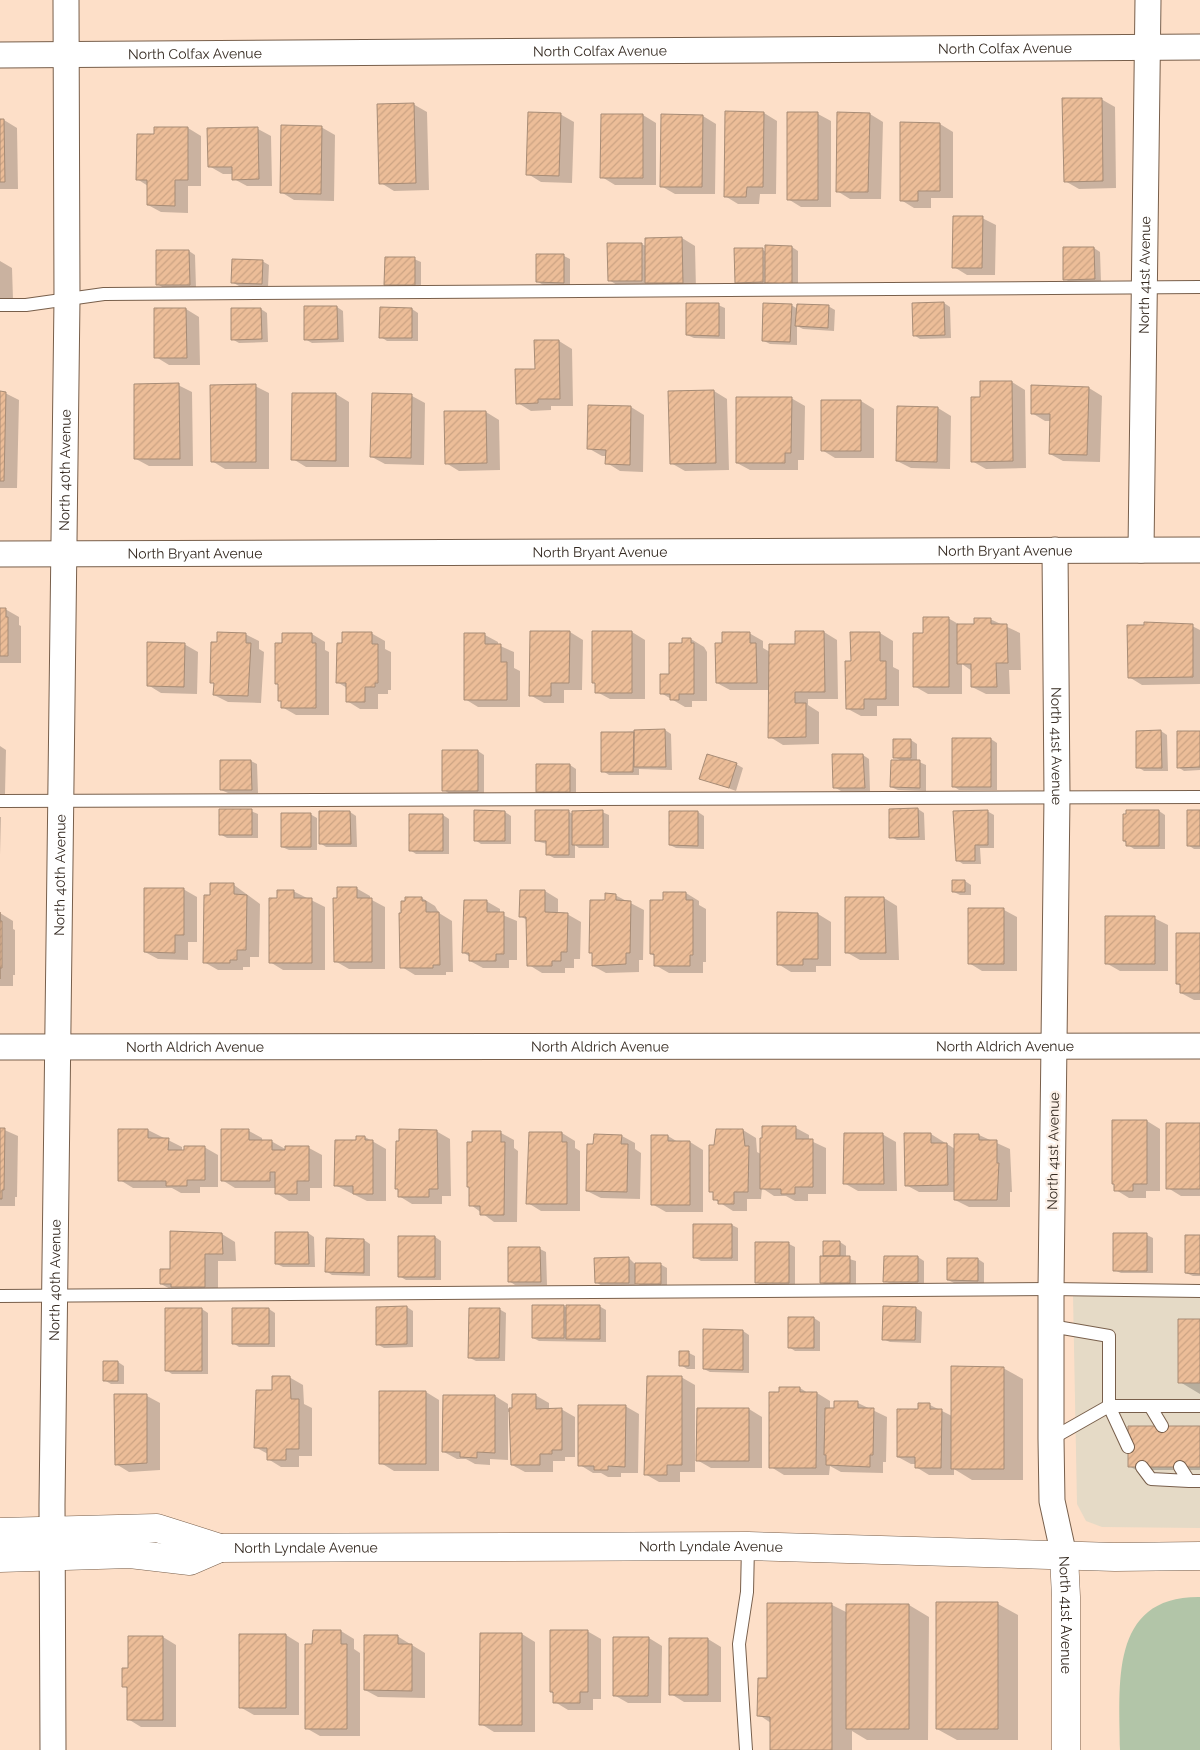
<svg xmlns="http://www.w3.org/2000/svg" width="1200" height="1750" font-family="Raleway,sans-serif">
	<style>
		.commercial { fill: #e5dac6 }
		.park { fill: #b2c5a8 }
		.shadow { fill: #0003 }
		.building { fill: url(#building-hatch); stroke: #a78c76 }
		.lines { fill: none; stroke-linecap: round; stroke-linejoin: round }
		.lane-casing { stroke: #785f4b; stroke-width: 14 }
		.street-casing { stroke: #785f4b; stroke-width: 27 }
		.secondary-casing { stroke: #785f4b; stroke-width: 29 }
		.lane { stroke: #fff; stroke-width: 12 }
		.street { stroke: #fff; stroke-width: 25 }
		.secondary { stroke: #fff; stroke-width: 28 }
		.labels { text-anchor: middle; stroke-width: 4.5; stroke-linejoin: round; paint-order: stroke }
		.street-label { font-size: 14px; fill: #352a21; stroke: #fcf0e7 }
	</style>
	<defs>
		<pattern id="building-hatch" width="6" height="6" patternUnits="userSpaceOnUse" patternTransform="scale(1.25)"><rect width="6" height="6" fill="#ecbd98"/><path d="M-1 1l2-2M0 6l6-6M5 7l2-2" fill="none" stroke="#cba383"/></pattern>
	</defs>
	<rect width="100%" height="100%" fill="#fddfc8"/>
	<!-- commercial -->
	<path class="commercial" d="M1200,1294V1528L1102,1527L1086,1521L1077,1504L1073,1295Z"/>
	<!-- park -->
	<path class="park" d="M1200,1597V1750H1120C1120,1686 1108,1596 1200,1597Z"/>
	<!-- shadow -->
	<path class="shadow" d="M1101,99L1115,107L1116,188L1079,189L1065,181Z
		M413,104L427,112L429,190L394,191L381,183Z
		M726,113H764L777,121L776,194H760L759,204H738L725,196Z
		M560,114L574,122L572,183L541,182L528,174Z
		M818,114L831,121V207H801L788,199Z
		M870,114L883,122L881,199H850L837,191Z
		M603,115H643L656,123V185H615L602,177Z
		M703,116L716,124L715,194H675L661,186Z
		M4,120L17,128L18,189H0V121Z
		M940,124L953,132V198H931V208H914L901,200Z
		M321,127L335,135L334,201L294,200L281,192Z
		M188,128L201,136V186H188V213L161,212L148,205V186L137,179L156,136Z
		M258,129L271,136L272,186H247L234,179L233,174H223L209,166Z
		M982,218L996,225L995,275H967L954,267Z
		M682,238L695,246L696,290L622,288L609,280L641,244L646,246Z
		M792,247L798,251V287L742,286L736,282L763,250L766,252Z
		M1094,248L1100,252L1101,282L1071,283L1065,279L1064,249Z
		M189,251L195,255L196,288H164L157,284Z
		M537,255L564,256L570,259V286L543,285L537,281Z
		M414,259L421,262V288L392,287L386,284Z
		M0,261L12,268L13,300L0,301Z
		M262,261L269,265L268,287L239,286L232,282Z
		M944,303L950,307L951,338L920,339L914,335Z
		M718,305L725,308V339L694,338L687,335Z
		M791,305L798,309L828,306L835,310L834,331L803,329L797,326V345L770,344L764,341Z
		M337,307L343,311L344,342L312,343L305,339Z
		M156,309H186L199,317L200,365H169L156,357Z
		M261,309L267,313L268,342L239,343L232,339Z
		M381,309H412L418,313V341H387L381,337Z
		M559,341L572,349L573,406H551V410L531,411L518,403L536,370Z
		M1012,382L1025,390L1026,468L986,469L972,461L981,399Z
		M178,385L192,392L193,466H149L136,459Z
		M255,386L269,393V469H225L212,461Z
		M1089,388L1102,396L1100,462L1063,461L1050,454L1051,421H1045L1032,413Z
		M714,391L727,399L729,470L685,471L671,463Z
		M0,393H5L19,400L17,488H0Z
		M336,394L349,402V467H306L293,459Z
		M412,396L425,403L424,465L385,464L372,457Z
		M791,398L805,406L804,460H798V470H750L737,463Z
		M861,401L874,409V458H835L822,450Z
		M631,407L644,415L643,472L620,471L607,463V456H602L588,448Z
		M938,408L951,416L950,469L911,468L897,461Z
		M486,412L499,420L500,470L459,471L446,463Z
		M0,609H5L19,617V625L21,626V663H0Z
		M948,618L960,625H975L990,619L1020,633L1021,670H1009L1010,694H986L972,687V671L962,664V694H928L914,686L924,634Z
		M1192,626L1200,630V684L1142,685L1129,677Z
		M570,632L583,640L582,690H564V703H544L530,695Z
		M593,632H632L645,640V699H610L597,692V684L593,682Z
		M824,632L837,640L838,699H808V705L819,712V744L783,745L770,737V690H730L717,683L723,644L749,633L763,641V648L770,652L796,645Z
		M371,633L385,641V649L391,652V690H388V694H378V709H360L347,701V688L337,682L344,644Z
		M880,633L893,641V667L899,670V706H877V716H861L848,709L853,662Z
		M245,634L259,641V649L264,652L261,703L228,702L214,695L215,684L211,682Z
		M312,634L325,642V650L329,652V715H296L282,707L283,644Z
		M485,635L498,642V645L514,652V668L520,671V707H478L465,699Z
		M691,639L704,647L707,652V701H692V707H685L661,693L684,644Z
		M184,644L198,652L197,694L161,693L148,685Z
		M665,730L671,734L672,770L639,769V775H609L603,771V733Z
		M1161,731L1167,735L1168,771H1144L1138,767Z
		M1200,732V770L1184,771L1178,767Z
		M991,739L997,743V790H959L953,786Z
		M911,740L917,744V761L926,765V791L898,790L891,787L901,761L895,757Z
		M0,746L6,750L5,794H0Z
		M478,751L484,755V794H450L444,790Z
		M834,755H863L869,759L870,791H841L834,787Z
		M251,761L257,764L258,793H228L221,790Z
		M736,764L743,768L736,791L701,778Z
		M570,765L576,769V795H544L537,791Z
		M918,809L924,813L925,840H897L891,837Z
		M251,811L258,814V838H227L220,834Z
		M987,811L994,815V848H980L981,864H963L957,860Z
		M1159,811L1165,815V849H1134L1128,845L1124,841L1128,816Z
		M1200,811V849H1194L1188,845Z
		M350,812L356,816L357,847H326L320,843Z
		M505,812L511,816V844H481L475,840Z
		M569,812L573,814L602,812L609,815V848H579L575,845V858H554L547,854V844L536,841Z
		M698,812L704,816V849L676,848L670,845Z
		M310,814L317,818V850H289L282,847Z
		M410,815H443L449,819V854H416L410,850Z
		M0,817H1L0,855Z
		M965,881L971,885V895H960L954,892Z
		M234,885L260,904L259,957H250V967H243V970H218L204,962L211,896Z
		M356,888L370,896V899L385,907V969H349L335,961Z
		M183,889L197,897V942H188V960L158,959L145,952Z
		M293,891L325,907V970H283L270,962L278,900Z
		M545,891L558,899V914H567L581,922L580,959H574V968H565V973H542L529,965L527,920L520,916Z
		M686,893L699,901V905L706,909V962H703V973H669L655,965V956L651,954L664,901Z
		M615,895L644,910L643,960H639V972L606,973L593,966L606,901Z
		M406,898H422L435,906L439,913L452,921L453,972H446V975H415L402,967L403,914Z
		M846,898H884L897,906L899,960H860L846,952Z
		M486,901L500,909V914L517,921V960H509V968H483L470,961V957L463,952Z
		M969,910H1004L1017,917V971H982L969,963Z
		M0,913L13,921V929L15,930V975H13V986H0Z
		M818,914L831,922V966H816V972H791L778,964Z
		M1154,918L1168,925V971H1120L1106,963Z
		M1200,934V1000H1194L1181,993V986L1177,984Z
		M1147,1121L1160,1129V1191H1146V1198H1129L1116,1190V1185L1113,1184Z
		M1200,1124V1196H1181L1168,1188Z
		M0,1128L18,1136L17,1197H15V1206H0Z
		M796,1128L809,1135V1140L826,1148V1194H808V1201H795L786,1196H774L762,1188L761,1199H747V1211H733L714,1199V1193L710,1191L715,1146L743,1130L756,1138L757,1152L761,1154Z
		M148,1130L182,1147V1151L204,1147L218,1155V1187H200V1193H181L172,1188H133L120,1180Z
		M222,1131H249L262,1138V1141H271L287,1150L309,1148L322,1155V1188H310V1201H289L276,1193V1188H235L222,1180Z
		M436,1131L450,1139L451,1196H442V1204H412L399,1196Z
		M501,1133L514,1140V1148L518,1151L517,1222H494L471,1205L473,1143Z
		M562,1133L575,1141V1148L580,1151V1211H541L528,1203Z
		M882,1134L896,1142L897,1191H858L844,1183Z
		M931,1134L955,1149L979,1135L1010,1149L1012,1192H1010V1207H969L955,1200V1192H919L906,1185V1135Z
		M622,1136L635,1143V1149L641,1153L640,1199L601,1198L587,1191L594,1145Z
		M668,1136L678,1142H690L703,1150V1212H666L652,1204Z
		M357,1137H365L386,1149V1201H367L335,1185L357,1142Z
		M694,1225H732L738,1228V1261H701L694,1257Z
		M308,1233L314,1237L315,1267H283L277,1264Z
		M222,1234L235,1242L236,1261H218V1294L174,1291L161,1284L172,1270Z
		M1114,1235H1147L1153,1238V1273H1121L1114,1270Z
		M435,1237L441,1241V1280H406L399,1276Z
		M1200,1237V1276H1193L1186,1273Z
		M327,1239L364,1240L370,1244V1276L332,1275L326,1271Z
		M840,1242L846,1246V1258L856,1261V1286H827L821,1282Z
		M756,1244H789L795,1247V1286H763L756,1282Z
		M540,1249L546,1252L547,1285H515L509,1281Z
		M918,1257L924,1261V1284H891L885,1281Z
		M629,1258L635,1264H660L667,1268V1287H643L635,1282V1286H602L596,1282Z
		M949,1259H978L984,1263V1284L954,1283L948,1280Z
		M564,1306L567,1308L599,1306L606,1310V1342L539,1341L533,1338Z
		M407,1307L413,1311V1347L384,1348L377,1344Z
		M885,1307L916,1308L922,1312L921,1343L890,1342L883,1339Z
		M166,1309H202L208,1313V1374H172L166,1370Z
		M269,1309L275,1313V1347H239L233,1343Z
		M499,1309L506,1313L505,1361H476L470,1358Z
		M814,1318L820,1322V1351H795L789,1347Z
		M1200,1320V1394L1180,1382Z
		M743,1331L749,1335V1373L710,1372L704,1369Z
		M689,1353L695,1356V1369H687L681,1365Z
		M118,1362L124,1366V1384H111L104,1380Z
		M1003,1368L1023,1379V1480H972L954,1469V1475H929L916,1467V1464H911L898,1457L919,1410L930,1405L952,1416Z
		M289,1377L303,1385L304,1404L312,1408V1456H299V1467H281L268,1459V1454L255,1447L273,1391Z
		M681,1377L695,1385V1472H680V1482H659L645,1474Z
		M781,1388H800L808,1393H817L830,1401V1409H835V1402L858,1403L887,1417L886,1462H883V1473L841,1472L830,1466L829,1475H784L771,1467Z
		M426,1392L439,1400V1471H394L381,1463Z
		M535,1395L549,1403V1409H561L575,1417V1457H565V1461H553V1472H525L512,1465L511,1412H508V1460L490,1459V1465L475,1464L466,1459H457L444,1452V1396H495L508,1404V1409H514Z
		M147,1396L160,1403V1470L129,1472L116,1464Z
		M625,1406L639,1414L638,1473H621V1477H608L601,1473H593L580,1465Z
		M749,1409L762,1417V1468H711L697,1460Z
		M1200,1427V1470H1136L1129,1466Z
		M769,1604L832,1605L848,1613L909,1605L929,1617L928,1740H867L852,1731V1750H771V1723L759,1715L769,1679Z
		M998,1604L1018,1615V1740H957L937,1729Z
		M341,1631L354,1639V1649L360,1653V1736H320L306,1728Z
		M587,1631L601,1639V1699H593V1710H568L555,1702V1694L551,1692Z
		M522,1634L535,1642V1732H494L481,1724Z
		M286,1635L299,1643V1715H254L240,1707Z
		M397,1636L425,1653V1698L378,1697L365,1690Z
		M163,1637L176,1645V1727H141L128,1719V1689L124,1686Z
		M649,1638L662,1646L661,1703H628L614,1695Z
		M708,1639L721,1647V1702H684L671,1694Z"/>
	<!-- building -->
	<path class="building" d="M1062,98H1102L1103,181L1064,182Z
		M414,103L416,183L379,184L377,104Z
		M725,111L764,112L763,187H747L746,197H724Z
		M528,112L561,113L559,176L526,175Z
		M787,112H818V200H787Z
		M837,112L870,113L868,192H836Z
		M601,114H643V178H600Z
		M661,114L703,115L702,187H660Z
		M0,119H4L5,182H0Z
		M900,122L940,123V191H918V201H900Z
		M281,125L322,126L321,194L280,193Z
		M154,127H188V180H175V206L147,205V180H136L137,134H154Z
		M258,127L259,179L232,180V167H208L207,128Z
		M953,216H983L982,268H952Z
		M682,237L683,283H645V238Z
		M607,243H642V281H608Z
		M765,245L792,246V284L765,283Z
		M1063,247H1094L1095,279L1063,280Z
		M734,248H763V282L735,283Z
		M156,250H189L190,285H156Z
		M536,254H564V283L536,282Z
		M385,257H415V285H384Z
		M232,259L263,260L262,284L231,283Z
		M944,302L945,335L913,336L912,303Z
		M686,303H719V336L686,335Z
		M763,303L792,304L790,342L762,341Z
		M797,304L829,305L828,328L795,326Z
		M304,306H337L338,339L304,340Z
		M380,307L412,308V338H379Z
		M154,308H186L187,358H154Z
		M231,308H261L262,339L231,340Z
		M534,340H559L560,399H538V403L516,404L515,369H535Z
		M980,381H1012L1013,461L971,462V397H980Z
		M179,383L180,459H134V384Z
		M256,384V462H211L210,385Z
		M1031,385L1089,387L1087,455L1049,454L1050,414H1031Z
		M714,390L716,463L670,464L668,391Z
		M0,391L6,392L4,481H0Z
		M292,393H336V461L291,460Z
		M372,393L412,394L411,458L370,457Z
		M736,397H792L791,453H785V463H736Z
		M821,400H861V451H821Z
		M588,405L631,406L630,465L605,464L606,450L587,449Z
		M897,406L938,407L937,462L896,461Z
		M444,411H486L487,463L445,464Z
		M0,608H6V617H8V656H0Z
		M923,617H949V687H913V633H923Z
		M974,618H991V624H1007L1008,663H996L997,687H971V664H957V624H974Z
		M1144,622L1193,624V677L1128,678L1127,625H1144Z
		M530,631H570L569,683H551V696H529Z
		M592,631H632V693H595V683H592Z
		M795,631H824L825,692H795V703H806V737L768,738L769,644H795Z
		M217,632L246,633V643H251L248,696L213,695L214,683H210L211,642H217Z
		M342,632H372V644H378V683H375V687H365V702H346V683H336L337,643H342Z
		M722,632H750V643H756L757,683H716L715,643H722Z
		M850,632H880V661H886V699H864V709H846L845,661H851Z
		M282,633H312V643H316V708H281V701H278V684H275V643H282Z
		M464,633H485V644H501V662H507V700H464Z
		M682,638H691V643H694V694H679V700H670V694H660V674H669V643H682Z
		M147,642L185,643L184,687L147,686Z
		M665,729L666,767H634V730Z
		M1161,730L1162,768H1136V731Z
		M1177,731H1200V767L1177,768Z
		M601,732H634L633,772H601Z
		M952,738H991V787H952Z
		M893,739H911V758H893Z
		M442,750H478V791H442Z
		M707,754L737,763L729,788L699,779Z
		M832,754H863L865,788H833Z
		M220,760H251L252,790H220Z
		M891,760H920V788L890,787Z
		M536,764H570V792H536Z
		M918,808L919,837L889,838V809Z
		M219,809H252V835H219Z
		M474,810L505,811V841H474Z
		M535,810H569V855H546V841H535Z
		M603,810V845H572V811Z
		M988,810V845H975V861H956L953,811Z
		M1126,810H1159V846H1126V841H1123V814H1126Z
		M1187,810H1200V846H1187Z
		M319,811H350L351,844H319Z
		M669,811H698V846L669,845Z
		M281,813H311V847H281Z
		M409,814H443V851H409Z
		M952,880H965V892H952Z
		M210,883H234V894L247,895L246,950H237V960H230V963H203L204,895H210Z
		M337,887H357V898H372V962H334L333,898H337Z
		M144,888H184V935H175V953L144,952Z
		M277,890H294V898H312V963H269V898H277Z
		M520,890H545V912L568,913L567,952H561V961H552V966H527L526,917H519Z
		M663,892H686V900H693V955H690V966H654V954H650V900H663Z
		M605,893L616,894V900L631,901L630,953H626V964L592,966V953H589L590,900H605Z
		M405,897H422V901H426V912H439L440,965H433V968H400L399,913H401V901H405Z
		M845,897H884L886,953H845Z
		M464,900H487V912H504V954H496V961H469V953H462Z
		M968,908H1004V964H968Z
		M0,912V921H2V968H0V979Z
		M777,912L818,913V959H803V965H777Z
		M1105,916H1155V964H1105Z
		M1176,933H1200V993H1180V984H1176Z
		M1112,1120H1147V1184H1133V1191H1114V1184H1112Z
		M1166,1123H1200V1189H1166Z
		M762,1126H796V1139H813V1187H795V1194H781V1189H760V1138H762Z
		M0,1128H5L4,1190H2V1199H0Z
		M118,1129H148V1138H169L168,1150H184V1146H205V1180H187V1186H166V1181H118Z
		M221,1129H249V1140H272V1150H285V1146H309V1181H297V1194H275V1172H270V1181H221Z
		M399,1129L437,1130L438,1189H429V1197H398V1189H395L396,1141H399Z
		M716,1129H743L745,1146H749L748,1192H734V1204H718V1200H713V1192H709V1145H714Z
		M472,1131H501V1142H505L504,1215H480V1206H469V1187H467V1142H472Z
		M529,1132H562V1142H567V1204H526Z
		M844,1133H883L884,1184H843Z
		M904,1133H931V1143H947L948,1185L905,1186Z
		M594,1134L622,1135L621,1144H628L627,1192L586,1191L587,1144H593Z
		M954,1134H979V1140H997V1163H999L997,1200H954Z
		M651,1135H668V1141H690V1205H651Z
		M356,1136H365V1140H373V1194H353V1186H334L335,1140H356Z
		M693,1224H732V1258H693Z
		M170,1231L222,1233L223,1254H205V1287H171V1284H160V1269H170Z
		M275,1232H308L309,1264H275Z
		M1113,1233H1147V1271H1113Z
		M1185,1235H1200V1274L1185,1273Z
		M398,1236H435V1277H398Z
		M326,1238L364,1239V1273L325,1272Z
		M823,1241H840V1256H823Z
		M755,1242H789V1283H755Z
		M508,1247H540L541,1282H508Z
		M820,1256H850V1283H820Z
		M884,1256H918V1282H883Z
		M629,1257V1283H595L594,1258Z
		M947,1258H978V1281L947,1280Z
		M635,1263H661V1284H635Z
		M532,1305H564V1338H532Z
		M566,1305H600V1339H566Z
		M407,1306V1344L376,1345V1307Z
		M883,1306L916,1307L915,1340H882Z
		M165,1308H202V1371H165Z
		M232,1308H269V1344H232Z
		M469,1308H500L499,1358H468Z
		M788,1317H814V1348H788Z
		M1178,1319H1200V1383H1178Z
		M703,1329L743,1330V1370L703,1369Z
		M679,1351H689V1366H679Z
		M103,1361H118V1381H103Z
		M951,1366L1004,1367V1469H951Z
		M272,1376H290L291,1399H299V1449H286V1460H267V1448H254L256,1390H272Z
		M647,1376H682V1465H667V1475H644Z
		M779,1387H800V1392H817L816,1468H769V1392H779Z
		M379,1391H426V1464H379Z
		M114,1394H147V1463L115,1465Z
		M512,1394H536V1409L562,1408V1450H552V1454H540V1465H511L509,1408H512Z
		M443,1395H495V1453L477,1452V1458L460,1457V1452H442Z
		M834,1401H858V1408H874L873,1455H870V1467L826,1465V1455H824L825,1408H834Z
		M918,1403H930V1409H942L941,1468H915V1457H897V1409H918Z
		M578,1405H626L625,1467L608,1466V1470H594V1466H578Z
		M697,1408H749V1461H696Z
		M1128,1426H1200V1467H1128Z
		M936,1602H998V1729H936Z
		M767,1603H832V1750H770V1717L757,1716L758,1678H767Z
		M846,1604H909V1729H846Z
		M313,1630H341V1644H347V1729H305V1644H312Z
		M550,1630H588V1692H580V1703H553V1692H550Z
		M480,1633H522V1725H479Z
		M239,1634H286V1708H239Z
		M364,1635H398V1644H412V1691L364,1690Z
		M128,1636H163V1720H127V1687H122V1668H128Z
		M613,1637H649L648,1696H613Z
		M669,1638H708V1695H669Z"/>
	<g class="lines">
		<!-- lane casing -->
		<g class="lane-casing">
			<path id="lane" d="M0,305H26L104,294L1200,287
				M0,801L1200,797
				M0,1296L1051,1289L1200,1291
				M1051,1326L1109,1336V1406L1128,1447
				M1150,1406L1162,1426
				M1051,1439L1109,1406H1200
				M1142,1467L1151,1479L1189,1481
				M1180,1467L1189,1481H1200
				M746,1750L739,1644L747,1592L748,1546"/>
		</g>
		<!-- street casing -->
		<g class="street-casing">
			<g id="street">
				<path id="s1" d="M0,55L1200,47"/>
				<path id="s2" d="M1055,550L1057,796L1051,1289V1439L1052,1501L1064,1556"/>
				<path id="s3" d="M1141,550L1148,0"/>
				<path id="s4" d="M0,554L1200,550"/>
				<path id="s5" d="M0,1047L1200,1046"/>
				<path id="s6" d="M53,1750L52,1505L67,299L66,0"/>
			</g>
		</g>
		<!-- secondary casing -->
		<g class="secondary-casing">
			<g id="secondary">
				<path id="s7" d="M0,1532L157,1528L220,1548L748,1546L1115,1557L1200,1556"/>
				<path id="s8" d="M1064,1556L1066,1597V1750"/>
				<path d="M0,1558L130,1554L190,1561L220,1548"/>
			</g>
		</g>
		<!-- lane -->
		<use href="#lane" class="lane"/>
		<!-- street -->
		<use href="#street" class="street"/>
		<!-- secondary -->
		<use href="#secondary" class="secondary"/>
	</g>
	<g class="labels">
		<!-- street labels -->
		<g class="street-label">
			<text dy="5" stroke="none"><textPath href="#s1" startOffset="1005">North Colfax Avenue</textPath></text>
			<text dy="5" stroke="none"><textPath href="#s1" startOffset="600">North Colfax Avenue</textPath></text>
			<text dy="5" stroke="none"><textPath href="#s1" startOffset="195">North Colfax Avenue</textPath></text>
			<text dy="5" stroke="none"><textPath href="#s3" startOffset="275">North 41st Avenue</textPath></text>
			<text dy="5" stroke="none"><textPath href="#s6" startOffset="1280">North 40th Avenue</textPath></text>
			<text dy="5" stroke="none"><textPath href="#s4" startOffset="1005">North Bryant Avenue</textPath></text>
			<text dy="5" stroke="none"><textPath href="#s4" startOffset="600">North Bryant Avenue</textPath></text>
			<text dy="5" stroke="none"><textPath href="#s4" startOffset="195">North Bryant Avenue</textPath></text>
			<text dy="5" stroke="none"><textPath href="#s2" startOffset="196">North 41st Avenue</textPath></text>
			<text dy="5" stroke="none"><textPath href="#s6" startOffset="875">North 40th Avenue</textPath></text>
			<text dy="5" stroke="none"><textPath href="#s5" startOffset="600">North Aldrich Avenue</textPath></text>
			<text dy="5" stroke="none"><textPath href="#s5" startOffset="1005">North Aldrich Avenue</textPath></text>
			<text dy="5" stroke="none"><textPath href="#s5" startOffset="195">North Aldrich Avenue</textPath></text>
			<text transform="translate(1053 1151) rotate(-89)" y="5">North 41st Avenue</text>
			<text dy="5" stroke="none"><textPath href="#s6" startOffset="470">North 40th Avenue</textPath></text>
			<text dy="5" stroke="none"><textPath href="#s7" startOffset="714">North Lyndale Avenue</textPath></text>
			<text dy="5" stroke="none"><textPath href="#s7" startOffset="309">North Lyndale Avenue</textPath></text>
			<text dy="5" stroke="none"><textPath href="#s8" startOffset="59">North 41st Avenue</textPath></text>
		</g>
	</g>
</svg>
